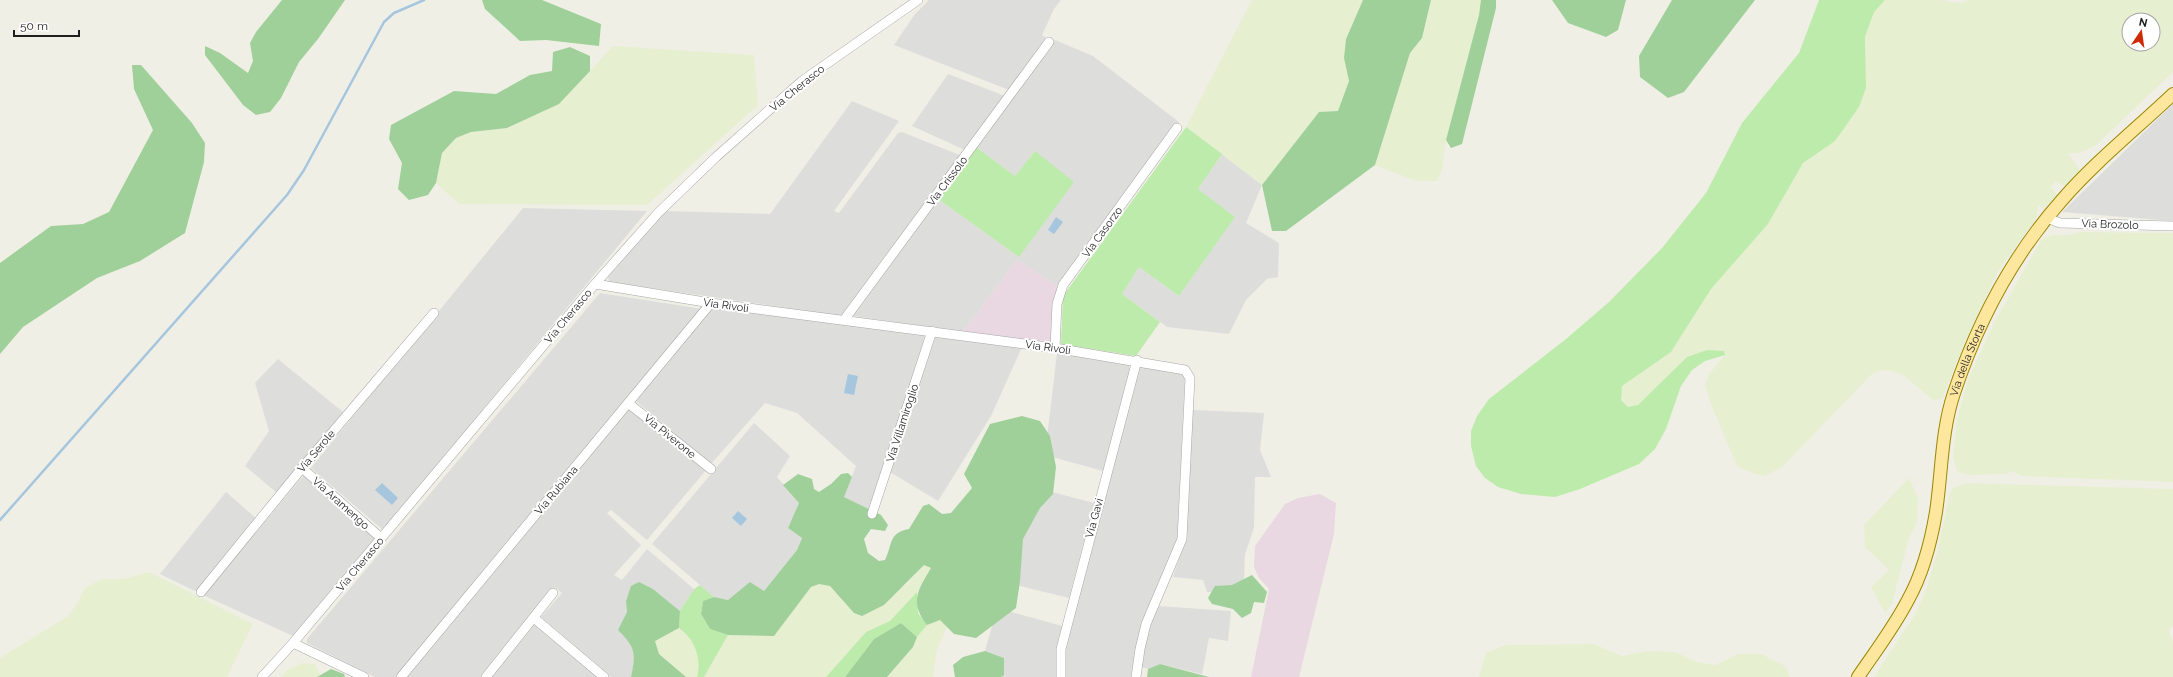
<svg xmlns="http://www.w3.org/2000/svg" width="2173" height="677" font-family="Raleway,sans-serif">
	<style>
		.residential { fill: #dddddc }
		.industrial { fill: #e9d7e2 }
		.farmland { fill: #e7efd1; fill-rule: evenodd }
		.grass { fill: #bdebab }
		.forest { fill: #9fd09a }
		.water { fill: #a6c6de }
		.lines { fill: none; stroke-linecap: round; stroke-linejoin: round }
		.stream { stroke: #a6c6de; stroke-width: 2.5 }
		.minor-casing { stroke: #a6a6a6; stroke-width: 10 }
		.major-casing { stroke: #9b8700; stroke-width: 14 }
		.minor { stroke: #fff; stroke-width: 9 }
		.major { stroke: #fde79e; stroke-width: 12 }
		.labels { text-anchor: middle; stroke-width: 4; stroke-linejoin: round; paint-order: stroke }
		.street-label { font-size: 11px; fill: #1f1f1f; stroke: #fff }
	</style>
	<rect width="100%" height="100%" fill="#f0efe6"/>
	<!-- residential -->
	<path class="residential" d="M929,0H1061L1054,9L1042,35L1046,38L1009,90L894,45L915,14Z
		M1055,40L1093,56L1179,122L1057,286L1017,260L963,332L853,316L938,199L1019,257L1035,151L1015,176L976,147Z
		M948,74L1005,96L965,150L912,126Z
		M852,101L899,121L834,211L839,213L898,133L902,132L962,156L884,257L842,316L609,282L608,277L664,211L770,214Z
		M2173,104V221L2062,212Z
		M1222,154L1262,185L1246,223L1279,243L1278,277L1267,279L1246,300L1229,334L1167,327L1122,294L1139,267L1179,296L1234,217L1198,189Z
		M523,208L647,211L383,530L311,468Z
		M600,293L703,309L396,677H375L307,643V639Z
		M714,307L927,336L870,510L844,497L856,466L797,413L765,403L711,464L636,401Z
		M935,337L1022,347L991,416L938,501L890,472Z
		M1057,353L1128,363L1130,369L1103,471L1045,455Z
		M278,359L343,412L277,493L245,466L269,431L255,383Z
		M1140,364L1183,371L1185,377L1177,541L1140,629L1132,677H1065L1064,654Z
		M630,408L707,469L647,540L611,510L607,513L641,545L614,575L622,580L647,549L694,589L680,611L653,589L626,601L627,612L619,630L631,643L635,657L631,677H611L541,617L562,593L555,587L480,677H405Z
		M1193,410L1264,413L1260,450L1271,477H1255L1254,528L1245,554L1244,579L1232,594L1207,592L1203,580L1173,577L1185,542Z
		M754,423L790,456L777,477L799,503L788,528L802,538L797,550L764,591L737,594L728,600L714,597L652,544Z
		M304,475L376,537L293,636L203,595Z
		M1033,487L1094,503L1069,598L1008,583Z
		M226,492L257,519L197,592L160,574Z
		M1158,606L1231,611L1228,641L1209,638L1202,674L1160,664L1148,669L1142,667L1145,640Z
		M997,608L1062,626L1056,655L1058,677H1001L1004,675V658L985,651Z
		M534,623L598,677H491Z"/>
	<!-- industrial -->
	<path class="industrial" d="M1017,260L1057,286L1052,343L963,332Z
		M1320,494L1336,503L1334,534L1299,677H1251L1269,589L1259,578L1254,567L1255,546L1285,504L1298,498Z"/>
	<!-- farmland -->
	<path class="farmland" d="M1252,0H1363L1346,39L1344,58L1349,81L1338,111L1319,112L1262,185L1186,127Z
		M1431,0H1481L1479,15L1446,140L1442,170L1437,181H1416L1375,165L1410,53L1422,38Z
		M1885,0H1945L1948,2L1963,3L1967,0H2173V72L2095,146L2080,153H2068L2081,172L2065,186L2055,182L2051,187L2057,195L2043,209L2038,205L2037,217L1997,273L1964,344L1942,399L1933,400L1903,375L1888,370L1879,371L1871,375L1781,468L1764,476L1752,473L1737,466L1712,407L1705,385L1709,374L1725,355L1724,351L1707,350L1638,405L1628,407L1621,400V386L1671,352L1711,289L1768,224L1803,163L1835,141L1859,107L1866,88L1865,37L1874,12ZM2129,20H2153V44H2129Z
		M613,46L754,55L758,105L647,205L459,204L436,183L442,153L456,138L471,132L507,128L559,104Z
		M2081,232L2173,233V482L2021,476L2011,471L2006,474L1968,475L1957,471L1953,458L1957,420L1967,382L1994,323L2042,239L2052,235H2069Z
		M1909,478L1918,498L1917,522L1908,541L1892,604L1885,613L1871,587L1889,570L1865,547L1864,525Z
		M1965,483L2173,489V625L2169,631L2173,642V677H1874L1916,613L1926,590L1937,553L1950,493L1953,488Z
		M924,565L931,568L917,592L890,621L866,632L826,677H704L728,635H774L811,587L819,584L830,585L854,613L906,585Z
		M149,572L253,624L227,677H0V658L68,616L78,602L85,588L102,579H124Z
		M940,620L947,627L937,649L933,677H887L913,647L917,637L927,625Z
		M679,628L687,633L698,652L700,668L697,677H686L659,654L655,641Z
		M1594,644L1622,656L1648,651L1675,652L1697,662L1715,665L1738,654H1761L1785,666L1790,677H1479L1486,653L1506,645Z
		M302,663L315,664L320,674L317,677H281L287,670Z"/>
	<!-- grass -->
	<path class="grass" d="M1819,0H1885L1874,12L1865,37L1866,88L1859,107L1835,141L1803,163L1768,224L1711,289L1671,352L1622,386L1621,400L1628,407L1638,405L1687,357L1707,350L1724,351L1725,355L1705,361L1692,370L1681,386L1666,429L1655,449L1639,464L1580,489L1555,497L1521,494L1498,487L1485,478L1476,466L1471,446V431L1477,416L1489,399L1566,339L1609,302L1662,248L1706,193L1742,123L1799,53Z
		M1186,127L1222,154L1198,189L1235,217L1179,296L1139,267L1122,294L1160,322L1136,356L1061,344L1063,296Z
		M976,147L1015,176L1035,151L1074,182L1019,257L938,199Z
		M700,585L714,597L703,601L701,614L710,629L728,635L704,677H697C702,659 695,639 679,628L680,611L694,589Z
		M917,592L918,613L927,625L917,637L901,623L874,639L845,677H826L866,632L890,621Z"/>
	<!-- forest -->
	<path class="forest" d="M282,0H345L318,39L299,62L281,98L270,112L256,115L243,105L205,55V46L220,53L248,73L253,61L250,43L256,32Z
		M482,0H542L601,24L599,46L546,40L520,41L485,9Z
		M1363,0H1431L1422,38L1410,53L1375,165L1286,231H1272L1262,185L1319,112L1338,111L1349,81L1344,58L1346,39Z
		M1481,0H1496V8L1462,144L1451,148L1446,140L1479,15Z
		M1552,0H1626L1618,30L1606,37L1568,23Z
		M1672,0H1755L1684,92L1668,98L1640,77L1639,56Z
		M570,47L590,56V71L559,104L507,128L471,132L456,138L442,153L436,183L428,195L409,200L398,189L402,163L389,139L391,125L454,91L496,94L530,75L552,71L553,52Z
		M132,65H141L192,123L205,143L204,162L185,233L140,261L97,278L23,327L0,354V263L51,226L83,224L109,212L153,130L134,89Z
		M1022,416L1040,421L1050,436L1056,467L1053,494L1040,508L1023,539L1020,581L1016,608L976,638L954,634L940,620L927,625C909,602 918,590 931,568L924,565L884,605L862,616L854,613L830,586L819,584L811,587L774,636L728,635L710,629L701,614L703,601L714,597L728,600L750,582L764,591L797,550L802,538L788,528L799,503L783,485L798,474L812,479L814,489L819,492L831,484L841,474L848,473L852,477L844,497L881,515L888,525L885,531L871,529L864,539L868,553L879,561L885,560C893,544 888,533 909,529L923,506L929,504L942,514L951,513L972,488L964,474L990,424Z
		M1252,575L1267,592L1264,603L1254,602L1251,613L1242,618L1233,609L1212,604L1208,598L1215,586L1232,585Z
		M639,582L653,589L680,611L679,628L655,641L659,654L686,677H631C636,653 636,648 618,630L627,612L626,601L631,586Z
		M901,623L917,637L913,647L887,677H845L874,639Z
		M985,651L1004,658V675L1001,677H955L953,665L963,657Z
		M1160,664L1209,677H1147L1148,669Z
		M331,669L344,674L345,677H317Z"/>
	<!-- water -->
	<path class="water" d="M1056,217L1063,222L1054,234L1048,230Z
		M848,374L858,376L854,395L844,393Z
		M382,483L398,498L392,505L375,490Z
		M738,511L747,519L741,526L732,518Z"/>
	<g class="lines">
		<!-- stream -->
		<path class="stream" d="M0,520L287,195L304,170L384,22L394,13L424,0"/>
		<!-- minor casing -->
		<g class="minor-casing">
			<path id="minor" d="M2047,218L2060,223L2173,226
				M595,284L711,303L1055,348L1185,370L1190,378L1182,539L1146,624L1140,649L1136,677
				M844,320L1049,42
				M1055,348L1057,304L1063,285L1177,128
				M628,403L711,469
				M302,468L381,538
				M872,514L932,331
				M201,592L302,468L434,313
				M534,618L604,677
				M293,643L364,677
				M262,677L293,643L595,284L658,213L716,157L802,81L918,0
				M401,677L711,303
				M486,677L553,593
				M1061,677V649L1137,360"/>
		</g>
		<!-- major casing -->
		<g class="major-casing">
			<g id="major">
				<path id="s1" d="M1858,677C1875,652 1894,627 1908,600C1923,573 1931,542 1936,512C1942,472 1941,432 1954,393C1977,324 2013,255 2062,200C2095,162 2136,129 2173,94"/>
			</g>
		</g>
		<!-- minor -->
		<use href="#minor" class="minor"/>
		<!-- major -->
		<use href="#major" class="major"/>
	</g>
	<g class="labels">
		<!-- street labels -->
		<g class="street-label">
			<text transform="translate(797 88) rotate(-39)" y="4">Via Cherasco</text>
			<text transform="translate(947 181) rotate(-53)" y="4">Via Crissolo</text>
			<text transform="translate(2110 224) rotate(2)" y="4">Via Brozolo</text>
			<text transform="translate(1102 232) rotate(-54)" y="4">Via Casorzo</text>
			<text transform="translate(726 305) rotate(8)" y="4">Via Rivoli</text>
			<text transform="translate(568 316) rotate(-50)" y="4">Via Cherasco</text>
			<text transform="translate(1048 347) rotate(8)" y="4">Via Rivoli</text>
			<text dy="4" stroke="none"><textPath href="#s1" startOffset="341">Via della Storta</textPath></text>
			<text transform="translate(902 423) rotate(-72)" y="4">Via Villamiroglio</text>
			<text transform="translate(670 436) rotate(39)" y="4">Via Piverone</text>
			<text transform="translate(316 451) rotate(-50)" y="4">Via Serole</text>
			<text transform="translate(556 490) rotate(-50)" y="4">Via Rubiana</text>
			<text transform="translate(341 503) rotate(42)" y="4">Via Aramengo</text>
			<text transform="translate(1094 518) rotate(-75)" y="4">Via Gavi</text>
			<text transform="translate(360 564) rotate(-50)" y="4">Via Cherasco</text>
		</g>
	</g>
	<!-- north arrow -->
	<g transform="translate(2141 32) rotate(13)"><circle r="19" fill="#ffffff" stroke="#a5a5a5"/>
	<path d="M0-3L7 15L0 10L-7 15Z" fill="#cf2a00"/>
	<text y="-6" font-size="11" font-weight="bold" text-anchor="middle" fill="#1f1f1f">N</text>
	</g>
	<!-- scale -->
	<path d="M14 30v6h65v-6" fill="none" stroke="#1f1f1f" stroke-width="2"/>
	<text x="20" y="30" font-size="12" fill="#1f1f1f" stroke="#ffffff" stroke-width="3" paint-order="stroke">50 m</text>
</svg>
